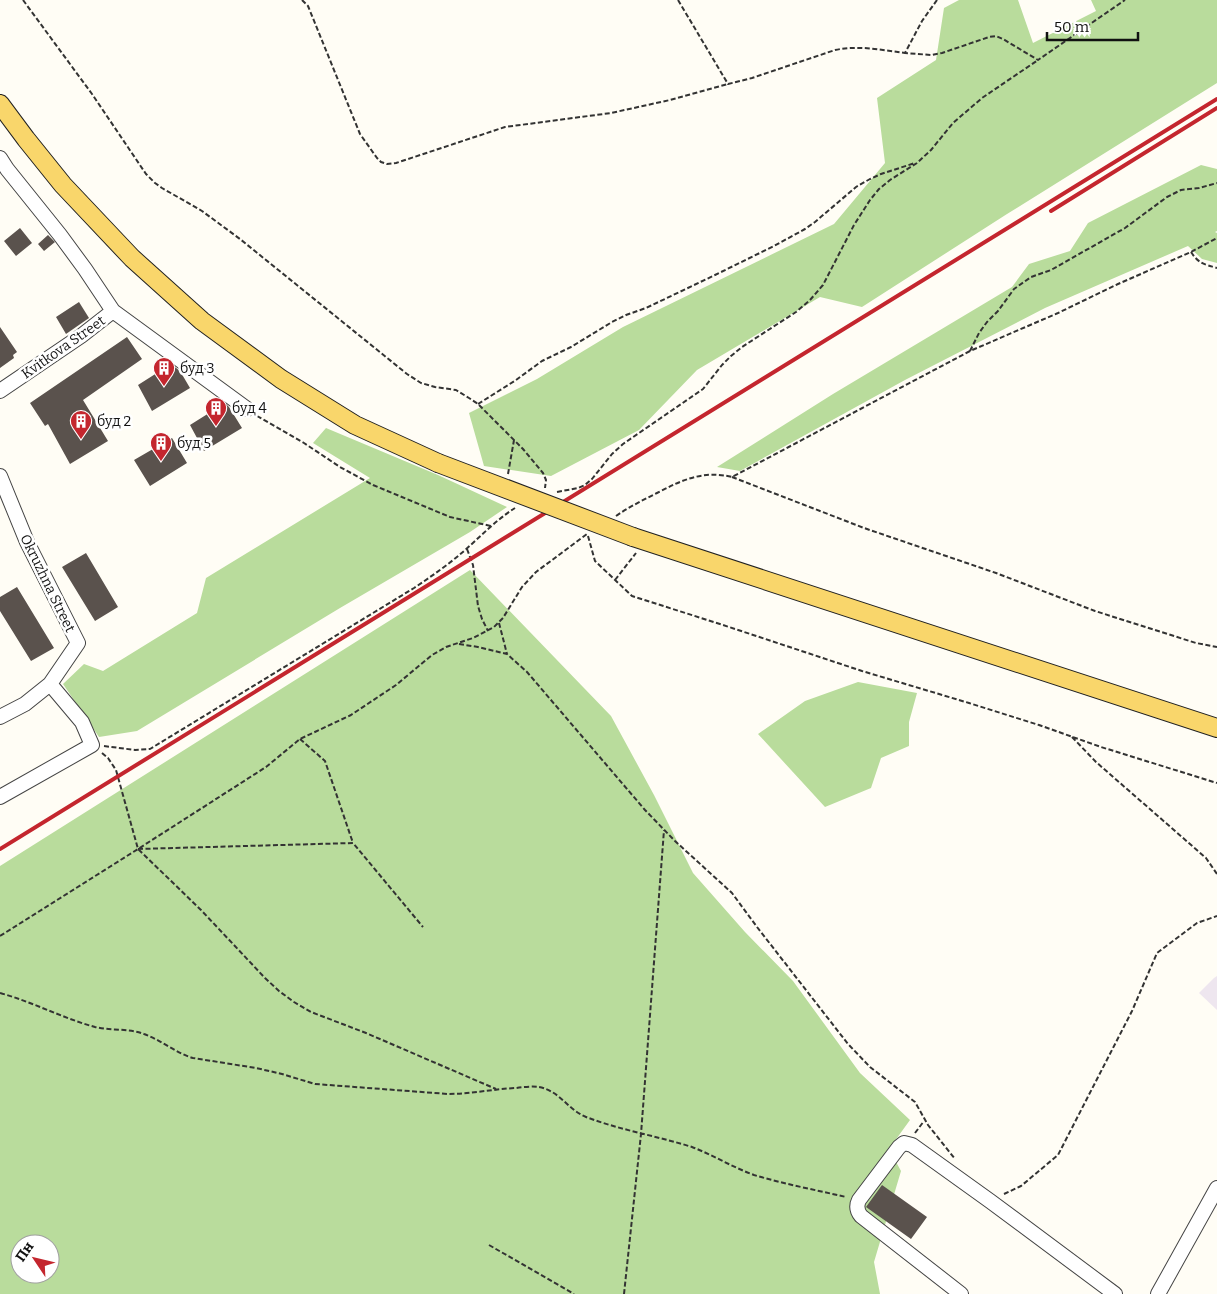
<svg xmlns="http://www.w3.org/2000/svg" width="1217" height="1294" font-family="Bitter,serif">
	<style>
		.industrial { fill: #eee6ef }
		.forest { fill: #b9dc9c; fill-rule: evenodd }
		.building { fill: #5a524d }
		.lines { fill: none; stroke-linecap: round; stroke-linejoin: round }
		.minor-casing { stroke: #444; stroke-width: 16 }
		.major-casing { stroke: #222; stroke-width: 20 }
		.path { stroke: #333; stroke-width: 2; stroke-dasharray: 5 2.5; stroke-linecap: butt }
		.minor { stroke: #fff; stroke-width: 14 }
		.major { stroke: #f9d66b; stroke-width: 18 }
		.rail { stroke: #c4262e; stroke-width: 4 }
		.major-bridge-casing { stroke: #222; stroke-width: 20; stroke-linecap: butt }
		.major-bridge { stroke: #f9d66b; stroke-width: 18 }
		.labels { text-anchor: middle; stroke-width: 5; stroke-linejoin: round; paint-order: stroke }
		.street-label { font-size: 14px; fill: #111; stroke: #fff }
		.poi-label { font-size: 14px; fill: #111; stroke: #fff; text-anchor: start }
	</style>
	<rect width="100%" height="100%" fill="#fffdf5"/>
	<!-- industrial -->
	<path class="industrial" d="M1217,976V1010L1199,993L1214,978Z"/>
	<!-- forest -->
	<path class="forest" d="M959,0H1018L1033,43L1096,11L1091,0H1217V83L1007,214L862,307L820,297L697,370L639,430L551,476L484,466L469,413L537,379L623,327L834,224L885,163L877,98L936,60L944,8Z
		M1201,165L1217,169V231L1215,232L1217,233V263L1202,259L1188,246L1045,308L905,380L740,471L717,467L833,394L1012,287L1029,264L1070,251L1088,223Z
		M326,428L438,475L507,507L470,532L340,608L137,731L99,737L63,684L84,664L103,671L197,613L206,578L370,478L313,443Z
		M470,570L611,716L654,795L693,873L745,932L793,981L860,1073L910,1120L889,1149L901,1171L874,1262L880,1294H0V866ZM20,1244H50V1274H20Z
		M858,682L917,693L909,722V746L881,758L871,788L825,807L758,734L805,701Z"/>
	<!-- building -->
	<path class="building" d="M20,228L32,243L16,256L4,241Z
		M48,235L55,242L44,251L38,244Z
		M79,302L89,318L66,334L56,317Z
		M0,327L17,352L13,355L14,358L0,368Z
		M127,337L142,359L83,400L108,441L70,464L48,424L45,426L30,403Z
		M171,364L180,371L190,388L152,411L138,385Z
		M225,403L229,407L242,428L204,451L190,425Z
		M172,438L187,463L150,486L134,460Z
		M86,553L118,607L95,621L62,567Z
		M17,587L54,648L31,661L0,611V597Z
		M882,1185L927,1217L911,1239L866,1207Z"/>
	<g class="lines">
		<!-- minor casing -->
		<g class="minor-casing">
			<path id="minor" d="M0,158L7,169L60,235L85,269L113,311
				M0,391L81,336L113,311L247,409
				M0,476L27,542L78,643L50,684L25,704L0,717
				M0,797L92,745L82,722L50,684
				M961,1294L861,1216C857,1211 856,1206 859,1200L899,1147L904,1143L912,1145L990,1201L1115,1294
				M1158,1294L1217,1188"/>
		</g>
		<!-- major casing -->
		<g class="major-casing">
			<path id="major" d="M0,104L26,139L63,185L132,258L202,321L281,379L355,425L438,463
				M633,537L1217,728"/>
		</g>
		<!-- path -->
		<path class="path" d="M23,0L92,94L146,174L155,183L162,188L202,211L240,239L407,374L421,383L435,387L456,390L469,398L478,404L523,449L543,473L546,480L545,488
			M302,0L308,6L360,134L377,158L381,162L387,164L396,163L505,127L611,113L670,100L728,84
			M678,0L728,84L752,78L835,50C859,45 882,50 905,53
			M937,0L922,21L905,53L931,55L942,53L989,37L996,36L1003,39L1038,60L1125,0
			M1191,252C1199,264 1204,264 1217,268
			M970,351L979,333L987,322L998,311L1014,289L1031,277L1051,270L1125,228L1167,197L1181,190L1199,188L1217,183
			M478,404L516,380L542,361L571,347L612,322L626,315L646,308L715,275L774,246L805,229L815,222L856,187L870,179L881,174L915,163
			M257,416L304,443L340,467L373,485L450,517L491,526
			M508,474L514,440
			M732,477L864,528L996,573L1095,611L1196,643L1217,647
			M557,492L578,488L585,485L592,479L612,454L623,444L703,389L722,365L731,356L742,347L796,312L810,300L823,285L854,225L870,200L879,189L890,180L917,163L931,150L953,123L982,98L1038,60
			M616,516C629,507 643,500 657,493C682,480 703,470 732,477L970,351L1058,313L1118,284L1191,252L1217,238
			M588,536L595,561L632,596L723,625L862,671L969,703L1039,725L1101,747L1217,783
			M467,549L473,565L478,606L482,619L488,631
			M615,580L636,553
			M499,623L507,654
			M459,644L478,647L507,654L527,672L645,810L675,841L732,893L757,927L848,1044L870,1067L915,1102L928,1125L955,1159
			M1072,737L1096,762L1206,858L1217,874
			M300,739L325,761L353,843
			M104,746L135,750L150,749L414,588C432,576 449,564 464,551C481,536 496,520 515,508
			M102,753L108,758L116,770L138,849L201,910L265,978L279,991L294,1002L311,1012L366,1033L496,1089
			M138,849L353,843L423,927
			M0,936L138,849L266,767L300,739L351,715L396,685L432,655L446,647L473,638L494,627L503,618L522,587L536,572L587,534
			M0,993C33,1002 62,1018 95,1027C111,1031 129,1028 144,1034C161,1040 176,1053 193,1058L256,1068L282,1074L315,1084L448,1094C471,1094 493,1089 516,1088C523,1087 532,1086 539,1087C560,1091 567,1109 586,1117C620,1130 657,1136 692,1147C713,1155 732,1167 754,1175C784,1184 816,1190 846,1197
			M915,1133L924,1121
			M1004,1194L1021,1186L1058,1155L1132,1011L1157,953L1197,923L1217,916
			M489,1245L574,1294
			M624,1294L641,1134L664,830"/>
		<!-- minor -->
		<use href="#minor" class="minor"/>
		<!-- major -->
		<use href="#major" class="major"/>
		<!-- rail -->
		<path class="rail" d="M1051,211L1217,108
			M0,849L1217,99"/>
		<!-- major-bridge casing -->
		<g class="major-bridge-casing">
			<path id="major-bridge" d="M438,463L633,537"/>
		</g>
		<!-- major-bridge -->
		<use href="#major-bridge" class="major-bridge"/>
	</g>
	<!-- icons -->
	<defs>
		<g id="building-pin" transform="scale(1.125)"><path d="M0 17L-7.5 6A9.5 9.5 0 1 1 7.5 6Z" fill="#c4262e" stroke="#fff"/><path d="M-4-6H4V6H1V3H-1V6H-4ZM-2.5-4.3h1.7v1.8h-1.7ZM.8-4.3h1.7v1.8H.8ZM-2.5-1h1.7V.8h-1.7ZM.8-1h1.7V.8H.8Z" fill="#fff"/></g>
	</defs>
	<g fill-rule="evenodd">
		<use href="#building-pin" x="164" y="368"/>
		<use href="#building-pin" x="216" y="408"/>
		<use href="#building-pin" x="81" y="421"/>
		<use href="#building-pin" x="161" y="443"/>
	</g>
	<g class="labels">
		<!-- street labels -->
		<g class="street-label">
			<text transform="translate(63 347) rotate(-35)" y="5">Kvitkova Street</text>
			<text transform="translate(48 583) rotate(64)" y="5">Okruzhna Street</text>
		</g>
		<!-- poi labels -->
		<g class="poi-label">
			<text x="180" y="373">буд 3</text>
			<text x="232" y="413">буд 4</text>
			<text x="97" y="426">буд 2</text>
			<text x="177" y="448">буд 5</text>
		</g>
	</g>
	<!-- north arrow -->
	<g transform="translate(35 1259) rotate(305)"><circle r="24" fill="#ffffff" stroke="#a0a0a0"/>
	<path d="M0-4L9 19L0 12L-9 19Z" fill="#c4262e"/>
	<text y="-8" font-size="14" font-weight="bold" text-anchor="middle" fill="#111111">Пн</text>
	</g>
	<!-- scale -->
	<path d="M1047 32v8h91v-8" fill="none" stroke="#111111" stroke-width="2.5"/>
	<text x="1054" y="32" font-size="15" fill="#111111" stroke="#ffffff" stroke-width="4" paint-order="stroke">50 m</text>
</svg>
